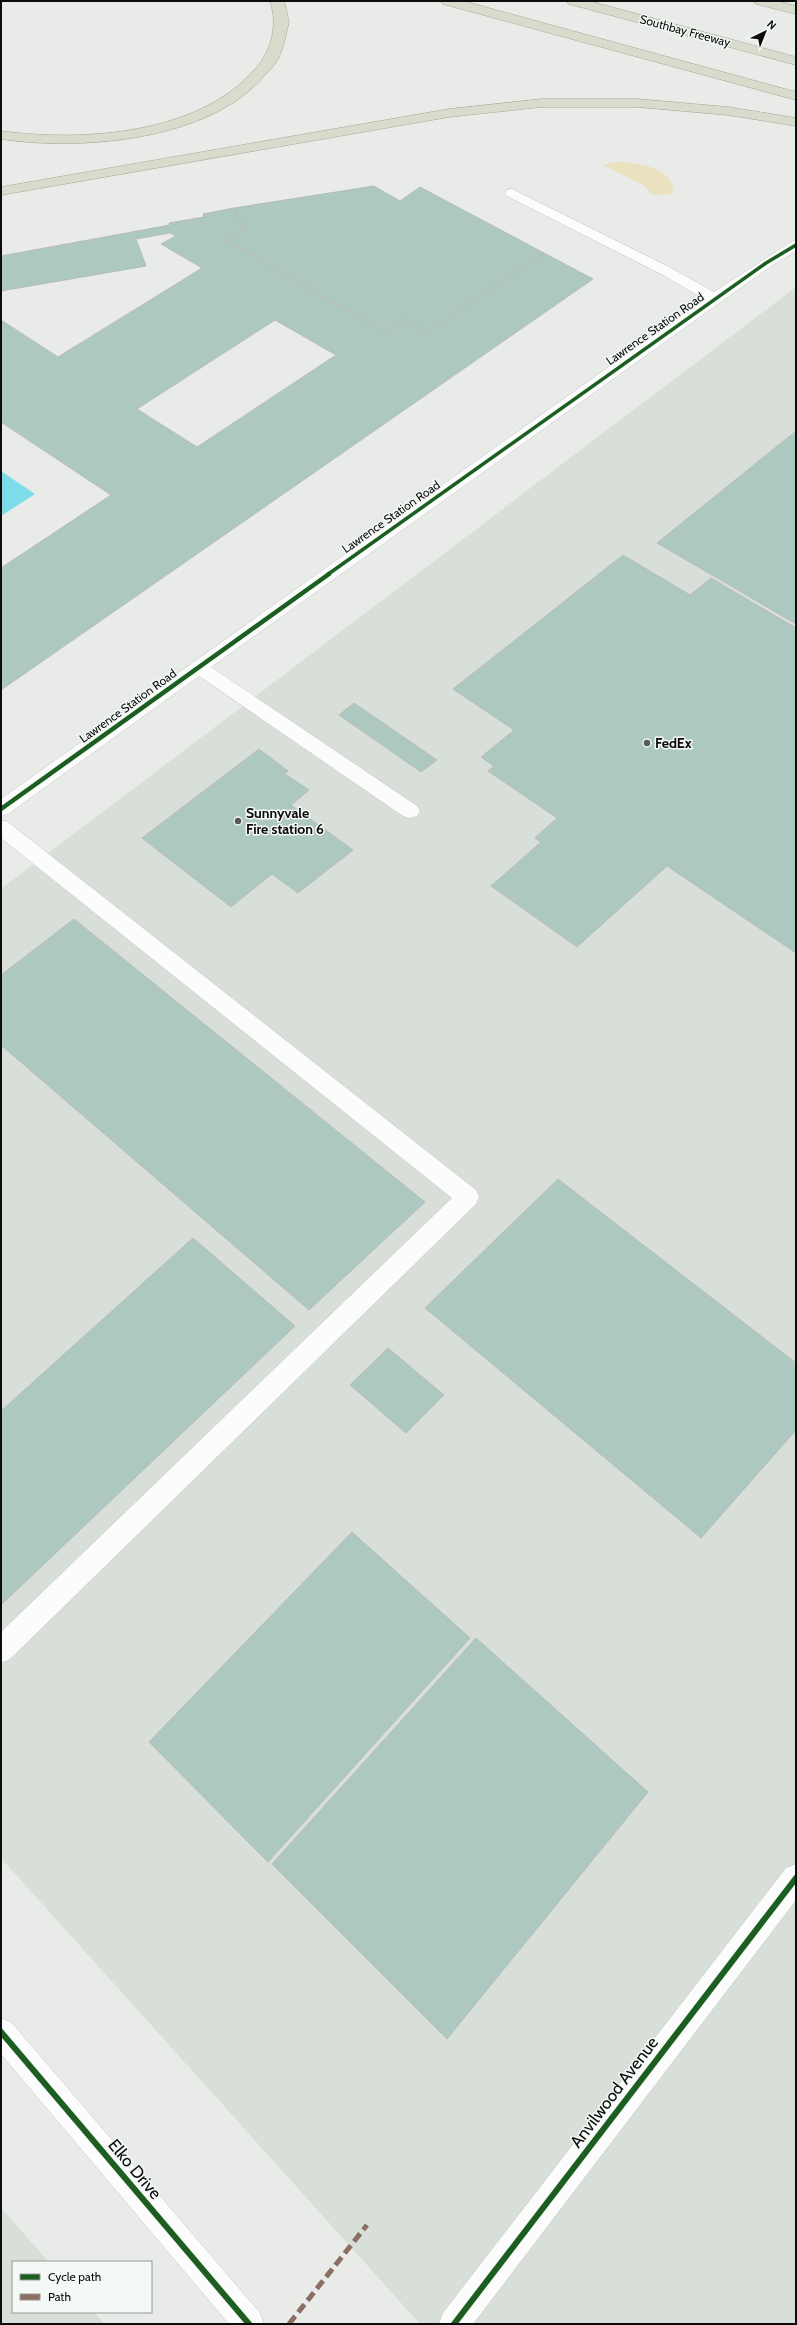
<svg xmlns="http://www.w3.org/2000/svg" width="797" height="2325" font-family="Cabin,sans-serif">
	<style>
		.built { fill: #d7dfd8 }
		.green { fill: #eae1bf }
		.water { fill: #7edce9 }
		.building { fill: #adc7c1; stroke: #b9bcba; fill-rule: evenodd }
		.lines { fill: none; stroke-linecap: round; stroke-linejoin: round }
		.minor-casing { stroke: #c3c5c3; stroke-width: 1 }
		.highway-casing { stroke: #a0a594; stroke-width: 1 }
		.minor { fill: #fcfcfc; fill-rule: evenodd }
		.highway { fill: #d8dccc; fill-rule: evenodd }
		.quiet { stroke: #8d6e63; stroke-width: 5; stroke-dasharray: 10 5; stroke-linecap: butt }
		.cycleway-far2-casing { stroke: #f4f9f5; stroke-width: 5 }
		.cycleway-far1-casing { stroke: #f4f9f5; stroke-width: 7 }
		.cycleway-casing { stroke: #f4f9f5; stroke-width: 8 }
		.cycleway-far2 { stroke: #1b5e20; stroke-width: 3.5 }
		.cycleway-far1 { stroke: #1b5e20; stroke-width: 4.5 }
		.cycleway { stroke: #1b5e20; stroke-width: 6 }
		.poi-dot { fill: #585a58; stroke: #f4f9f5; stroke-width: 1.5 }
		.labels { text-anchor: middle; stroke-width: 3; stroke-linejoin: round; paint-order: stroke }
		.far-street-label { font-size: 12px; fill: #0b0c0b; stroke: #f4f9f5 }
		.poi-label { font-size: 14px; font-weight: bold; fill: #0b0c0b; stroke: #f4f9f5; text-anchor: start }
		.near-street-label { font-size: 17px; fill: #0b0c0b; stroke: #f4f9f5 }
	</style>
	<rect width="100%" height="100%" fill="#e8ebe8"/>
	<!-- built -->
	<path class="built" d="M796,287V2324H420L1,1858V889Z
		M1,2208L49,2262H13V2312H94L105,2324H1Z"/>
	<!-- green -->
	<path class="green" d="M615,162C635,162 676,167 673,194L653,195L643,185L603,165Z"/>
	<!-- water -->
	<path class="water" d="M1,471L35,494L1,516Z"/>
	<!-- building -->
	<path class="building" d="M374,186L400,201L420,187L544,253L427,332L404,319L385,332L225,240L244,228L234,208Z
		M234,208L244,228L225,240L385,332L404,319L427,332L544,253L593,279L1,690V568L111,495L1,422V320L58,357L202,268L161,244L176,236L170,233L136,239L146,266L1,291V256L170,225L169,223L204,217L203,214ZM275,320L336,355L197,447L137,409Z
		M796,431V624L657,543Z
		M623,555L690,595L711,578L796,628V953L667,866L577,947L491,886L541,842L535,838L557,818L488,771L494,766L481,757L514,730L453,689Z
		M354,703L437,760L421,772L339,715Z
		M259,749L288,771L285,774L309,790L291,805L353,850L298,893L272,874L231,907L142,838Z
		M74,919L425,1202L309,1310L1,1045V975Z
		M558,1179L796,1363V1430L701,1538L425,1308Z
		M193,1238L295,1326L1,1605V1411Z
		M388,1348L444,1395L406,1433L350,1385Z
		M352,1532L470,1638L268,1862L149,1742Z
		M476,1638L648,1792L447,2039L272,1864Z"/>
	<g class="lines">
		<!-- minor casing -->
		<g class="minor-casing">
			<path id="minor" d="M512,189L671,268L714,292L791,242L796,240V251L771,266L211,667L417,806L420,811L417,816L410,818L403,816L199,676L8,814L1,816V799L704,299L661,274L507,196L505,193L507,190Z
				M1,820L8,822L476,1190L479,1197L476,1204L10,1659L1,1663V1632L452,1198L1,838Z
				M796,1864V1900L473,2324H439L443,2313L786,1868Z
				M1,2018L11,2022L260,2313L264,2324H229L1,2054Z"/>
		</g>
		<!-- highway casing -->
		<g class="highway-casing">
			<path id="highway" d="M270,1H284L289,22C286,33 284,47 279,57C276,64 269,71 264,76C209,141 80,151 1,139V131C82,142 199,135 256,68C272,50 278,24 270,1Z
				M441,1H463L796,92V100L443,4Z
				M567,1H589L796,57V65L569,4Z
				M754,1H777L796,6V14L756,4Z
				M542,99H637L728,107L796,118V126L728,115L637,107H542L449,117L1,195V187L449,109Z"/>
		</g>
		<!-- minor -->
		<use href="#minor" class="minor"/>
		<!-- highway -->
		<use href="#highway" class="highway"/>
		<!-- quiet -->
		<path class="quiet" d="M289,2324L367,2225"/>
		<!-- cycleway-far2 casing -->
		<g class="cycleway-far2-casing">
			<path id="cycleway-far2" d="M327,575L766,263L796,245"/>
		</g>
		<!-- cycleway-far1 casing -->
		<g class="cycleway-far1-casing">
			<path id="cycleway-far1" d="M1,809L329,574"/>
		</g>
		<!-- cycleway casing -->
		<g class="cycleway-casing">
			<path id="cycleway" d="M1,2032L249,2324
				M454,2324L796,1878"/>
		</g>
		<!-- cycleway-far2 -->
		<use href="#cycleway-far2" class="cycleway-far2"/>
		<!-- cycleway-far1 -->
		<use href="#cycleway-far1" class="cycleway-far1"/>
		<!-- cycleway -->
		<use href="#cycleway" class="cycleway"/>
	</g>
	<!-- markers -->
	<g class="poi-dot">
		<circle cx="647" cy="743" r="4"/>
		<circle cx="238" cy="821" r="4"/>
	</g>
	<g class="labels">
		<!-- far-street labels -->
		<g class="far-street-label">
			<text transform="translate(685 31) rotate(15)" y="4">Southbay Freeway</text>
			<text transform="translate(655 329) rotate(-35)" y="4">Lawrence Station Road</text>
			<text transform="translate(391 517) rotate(-35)" y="4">Lawrence Station Road</text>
			<text transform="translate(128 706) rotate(-36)" y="4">Lawrence Station Road</text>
		</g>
		<!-- poi labels -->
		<g class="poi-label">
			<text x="655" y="748">FedEx</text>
			<text x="246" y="818">Sunnyvale<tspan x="246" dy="16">Fire station 6</tspan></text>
		</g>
		<!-- near-street labels -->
		<g class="near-street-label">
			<text transform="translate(614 2092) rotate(-53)" y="6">Anvilwood Avenue</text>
			<text transform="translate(135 2169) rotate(50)" y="6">Elko Drive</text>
		</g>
	</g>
	<!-- border -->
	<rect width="797" height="2325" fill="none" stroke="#0b0c0b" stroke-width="4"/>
	<!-- legend -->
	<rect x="12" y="2261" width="140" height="52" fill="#f4f9f5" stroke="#979a97"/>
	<rect x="20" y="2274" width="20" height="6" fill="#1b5e20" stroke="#979a97"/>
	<text x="48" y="2281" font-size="12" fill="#0b0c0b">Cycle path</text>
	<rect x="20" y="2294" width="20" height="6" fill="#8d6e63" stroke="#979a97"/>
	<text x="48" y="2301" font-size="12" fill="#0b0c0b">Path</text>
	<!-- north arrow -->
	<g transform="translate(765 32) rotate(43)" stroke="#f4f9f5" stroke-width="3" paint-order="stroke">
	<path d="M0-3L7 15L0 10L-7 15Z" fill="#0b0c0b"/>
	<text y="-6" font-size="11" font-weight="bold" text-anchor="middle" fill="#0b0c0b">N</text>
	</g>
</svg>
